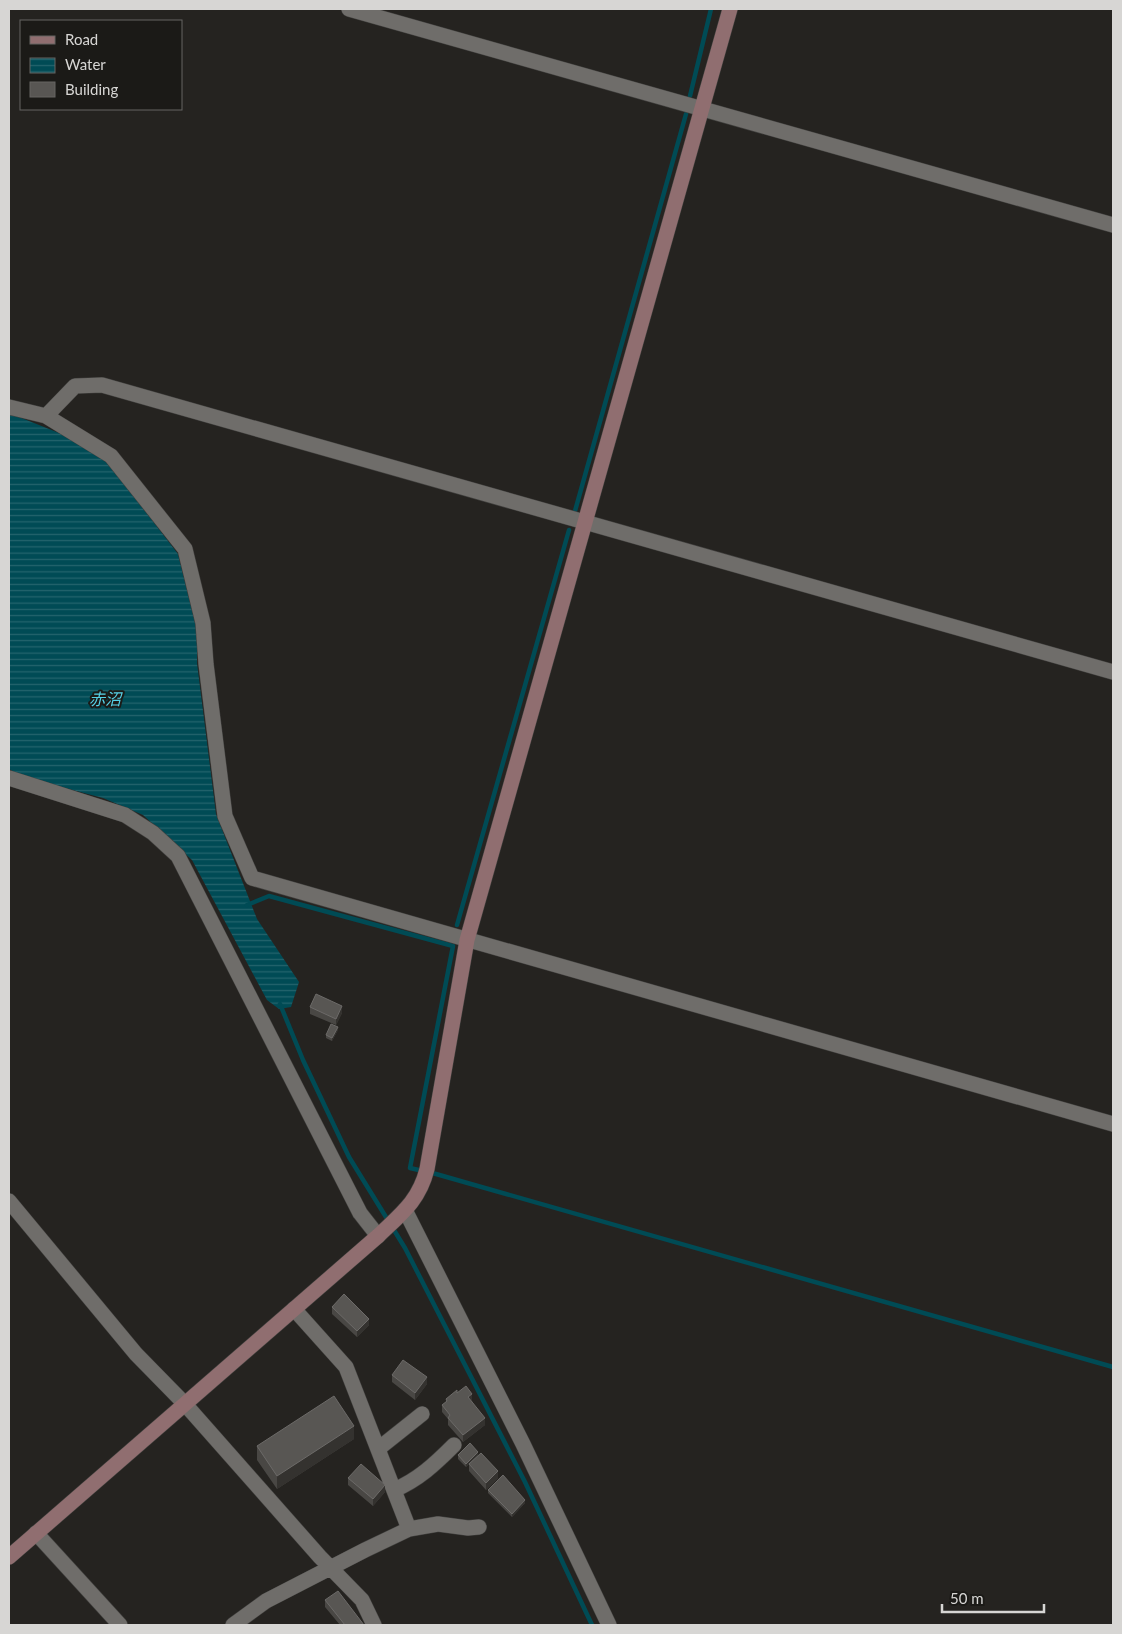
<svg xmlns="http://www.w3.org/2000/svg" width="1122" height="1634" font-family="Lato,'Noto Sans JP',sans-serif">
	<style>
		.water { fill: url(#water-rules) }
		.lines { fill: none; stroke-linecap: round; stroke-linejoin: round }
		.stream { stroke: #004b55; stroke-width: 4.5 }
		.street-casing { stroke: #42413f; stroke-width: 16 }
		.secondary-casing { stroke: #42413f; stroke-width: 16 }
		.street { stroke: #6f6d6a; stroke-width: 15 }
		.secondary { stroke: #906e70; stroke-width: 15 }
		.wall { fill: #494744 }
		.shaded-wall { fill: #34322f }
		.building { fill: #585653; stroke: #6c6a68 }
		.labels { text-anchor: middle; stroke-width: 4; stroke-linejoin: round; paint-order: stroke }
		.water-label { font-size: 16px; font-style: italic; fill: #56d2e7; stroke: #1b1a17 }
	</style>
	<defs>
		<pattern id="water-rules" width="6" height="5" patternUnits="userSpaceOnUse" patternTransform="scale(1.25)"><rect width="6" height="5" fill="#004b55"/><path d="M0 2.5h6" fill="none" stroke="#24646d"/></pattern>
	</defs>
	<rect width="100%" height="100%" fill="#252320"/>
	<!-- water -->
	<path class="water" d="M9,413L59,433L106,460L178,554L197,630V663L216,814L257,919L299,982L291,1007L279,1009L267,1000L192,860L143,815L103,798L23,777L9,769Z"/>
	<g class="lines">
		<!-- stream -->
		<path class="stream" d="M690,96L711,9
			M575,511L686,114
			M247,905L269,896L453,946L410,1168L436,1174L1113,1367
			M457,925L569,530
			M280,1004L303,1060L349,1157L405,1248L525,1482L592,1625"/>
		<!-- street casing -->
		<g class="street-casing">
			<path id="street" d="M349,9L1113,225
				M9,407L46,416L111,456L185,549L203,623L206,664L225,816L252,878L1113,1124
				M46,416L75,386L102,385L1113,672
				M9,778L125,815L153,833L178,856L360,1213L378,1236
				M9,1201L136,1354L184,1403L320,1557L362,1600L374,1625
				M405,1210L523,1444L609,1625
				M294,1309L346,1367L409,1529L438,1524L468,1528L479,1527
				M378,1449L422,1414
				M394,1490C418,1480 435,1464 454,1445
				M36,1533L120,1625
				M233,1625L266,1601L365,1550L409,1529"/>
		</g>
		<!-- secondary casing -->
		<g class="secondary-casing">
			<path id="secondary" d="M9,1557L378,1236C401,1214 419,1201 427,1169L467,940L730,9"/>
		</g>
		<!-- street -->
		<use href="#street" class="street"/>
		<!-- secondary -->
		<use href="#secondary" class="secondary"/>
	</g>
	<!-- wall -->
	<path class="wall" d="M310,1007L342,1013L336,1025L310,1014Z
		M338,1030L332,1041L326,1038V1035Z
		M332,1307L369,1325L357,1337L332,1314Z
		M392,1375L427,1384L415,1400L392,1382Z
		M457,1393L472,1401L485,1425L463,1442L448,1425V1419L442,1412V1405L446,1402V1399Z
		M354,1439L277,1489L257,1460V1446Z
		M458,1455H478L474,1460L498,1478L486,1490L469,1471V1464L466,1467L458,1459Z
		M348,1478L385,1492L373,1506L348,1485Z
		M488,1490L525,1503L512,1517L488,1493Z
		M325,1600L364,1625H340L325,1607Z"/>
	<!-- shaded-wall -->
	<path class="shaded-wall" d="M342,1006V1013L336,1025V1019Z
		M338,1027V1030L332,1041V1038Z
		M369,1319V1325L357,1337V1331Z
		M427,1377V1384L415,1400V1393Z
		M472,1394V1401L468,1404V1397Z
		M485,1418V1425L463,1442V1435Z
		M354,1426V1439L277,1489V1476Z
		M478,1452V1455L466,1467V1464Z
		M498,1471V1478L486,1490V1483Z
		M385,1485V1492L373,1506V1499Z
		M525,1500V1503L512,1517V1514Z"/>
	<!-- building -->
	<path class="building" d="M316,994L342,1006L336,1019L310,1007Z
		M331,1024L338,1027L332,1038L326,1035Z
		M344,1294L369,1319L357,1331L332,1307Z
		M403,1360L427,1377L415,1393L392,1375Z
		M466,1386L472,1394L468,1397L485,1418L463,1435L448,1418L450,1415L442,1405L447,1401L446,1399L457,1390V1393Z
		M334,1396L354,1426L277,1476L257,1446Z
		M470,1443L478,1452L466,1464L458,1455Z
		M481,1453L498,1471L486,1483L469,1464Z
		M361,1464L385,1485L373,1499L348,1478Z
		M503,1475L525,1500L512,1514L488,1490Z
		M338,1591L364,1625H345L325,1600Z"/>
	<g class="labels">
		<!-- water labels -->
		<g class="water-label">
			<text x="105" y="705">赤沼</text>
		</g>
	</g>
	<!-- border -->
	<rect width="1122" height="1634" fill="none" stroke="#d7d6d4" stroke-width="20"/>
	<!-- legend -->
	<rect x="20" y="20" width="162" height="90" fill="#1b1a17" stroke="#666563"/>
	<rect x="30" y="36" width="25" height="8" fill="#906e70" stroke="#666563"/>
	<text x="65" y="45" font-size="15" fill="#d7d6d4">Road</text>
	<rect x="30" y="58" width="25" height="15" fill="url(#water-rules)" stroke="#666563"/>
	<text x="65" y="70" font-size="15" fill="#d7d6d4">Water</text>
	<rect x="30" y="82" width="25" height="15" fill="#585653" stroke="#666563"/>
	<text x="65" y="95" font-size="15" fill="#d7d6d4">Building</text>
	<!-- scale -->
	<path d="M942 1604v8h102v-8" fill="none" stroke="#d7d6d4" stroke-width="2.5"/>
	<text x="950" y="1604" font-size="15" fill="#d7d6d4" stroke="#1b1a17" stroke-width="4" paint-order="stroke">50 m</text>
</svg>
